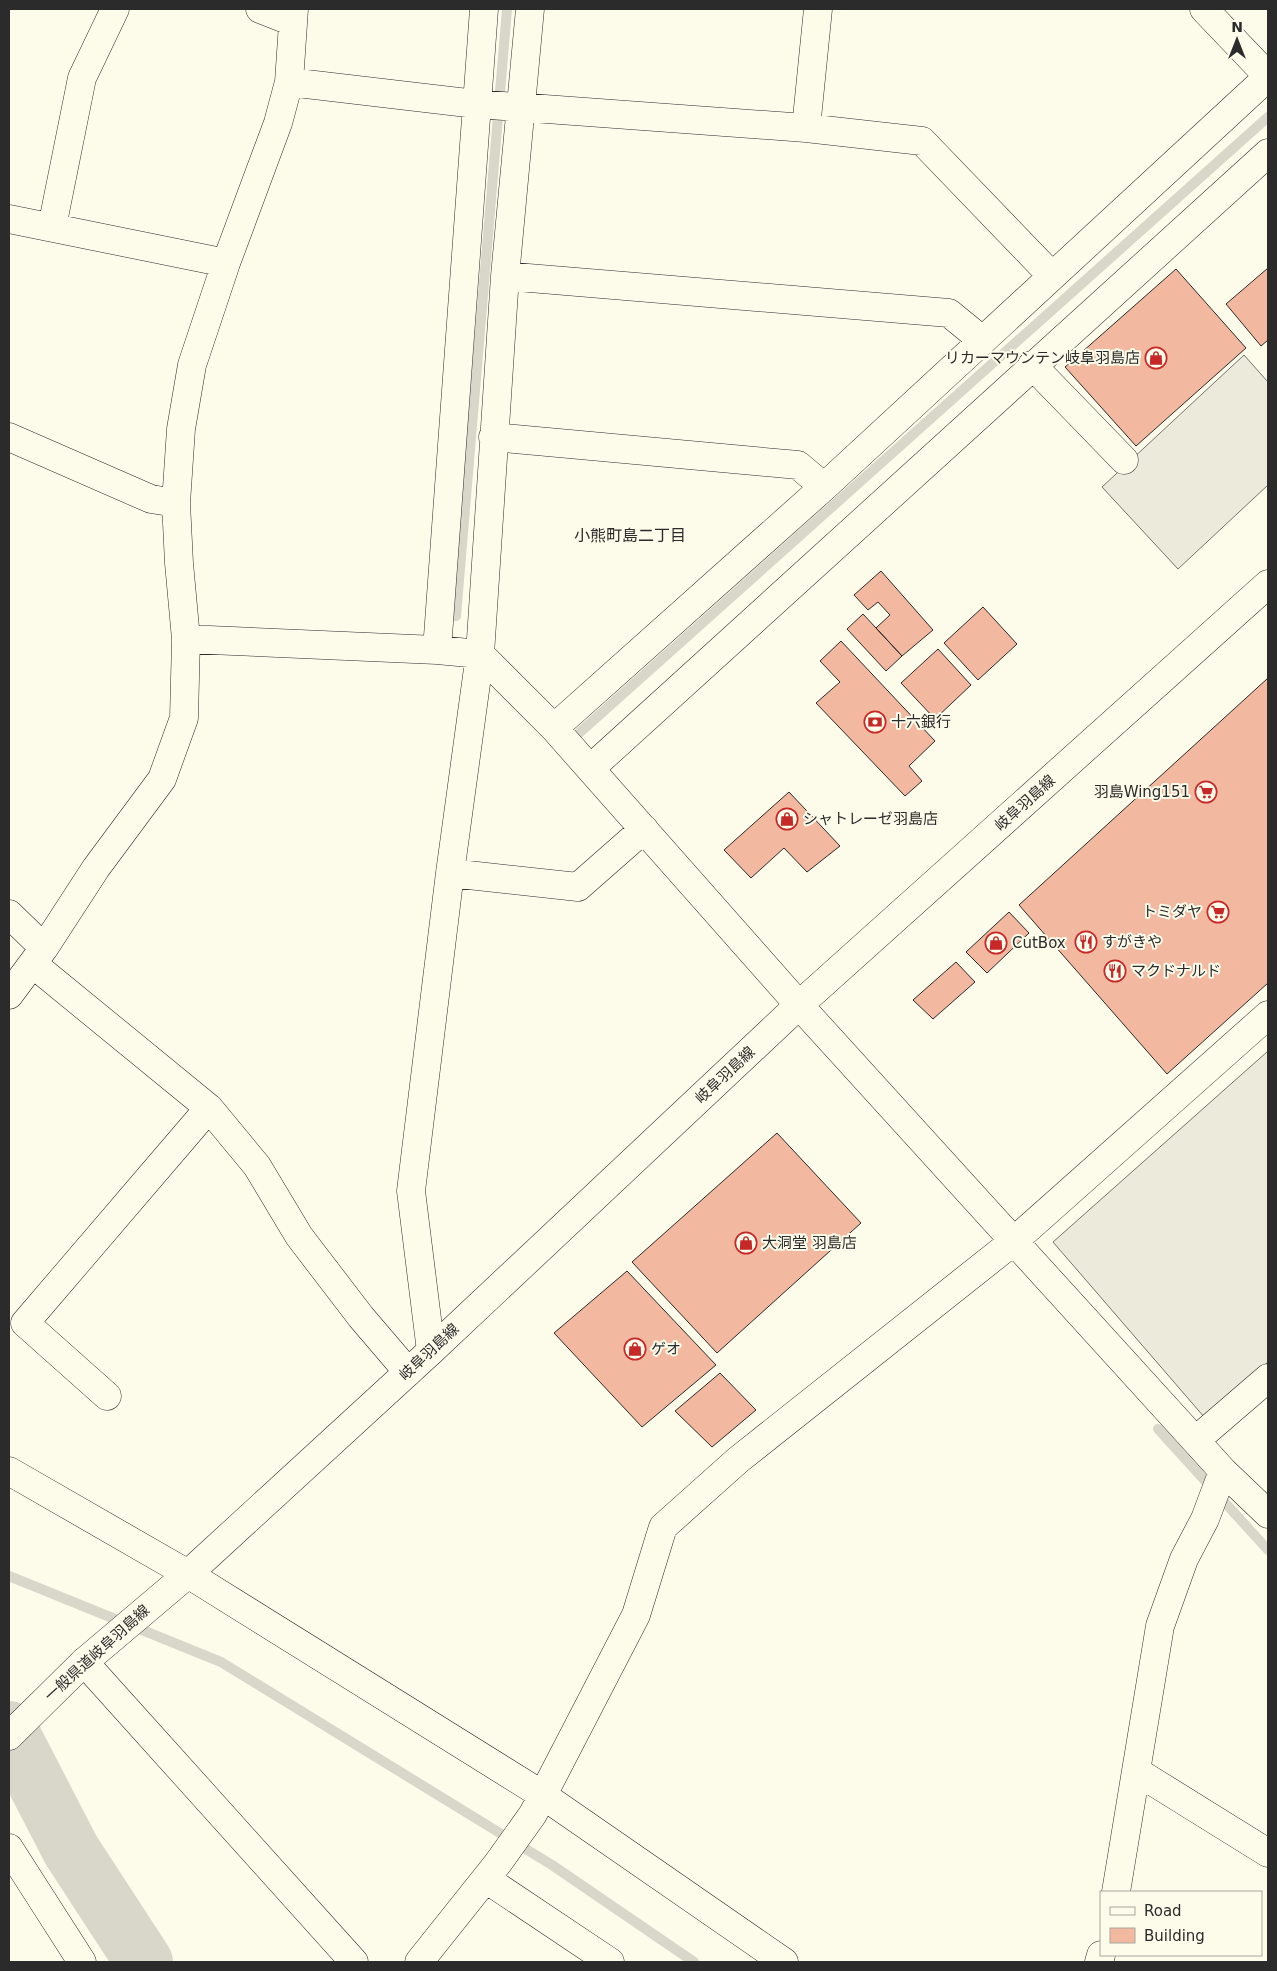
<svg xmlns="http://www.w3.org/2000/svg" width="1277" height="1971" font-family="'DejaVu Sans','Noto Sans JP',sans-serif">
	<style>
		.parking { fill: #eceadb; stroke: #74746e }
		.lines { fill: none; stroke-linecap: round; stroke-linejoin: round }
		.stream { stroke: #d8d7c9; stroke-width: 10 }
		.river { stroke: #d8d7c9; stroke-width: 58 }
		.building { fill: #f2b8a0; stroke: #2b2b2b }
		.minor-casing { stroke: #2b2b2b; stroke-width: 29 }
		.major-casing { stroke: #2b2b2b; stroke-width: 29 }
		.minor { stroke: #fdfbea; stroke-width: 28 }
		.major { stroke: #fdfbea; stroke-width: 28 }
		.labels { text-anchor: middle; stroke-width: 4; stroke-linejoin: round; paint-order: stroke }
		.poi-label { font-size: 15px; fill: #2b2b2b; stroke: #fdfbea; text-anchor: start }
		.street-label { font-size: 15px; fill: #2b2b2b; stroke: #fdfbea }
		.neighbourhood-label { font-size: 16px; fill: #2b2b2b; stroke: #fdfbea }
	</style>
	<rect width="100%" height="100%" fill="#fdfbea"/>
	<!-- parking -->
	<path class="parking" d="M1244,355L1268,382V485L1178,569L1102,487Z
		M1268,1051V1362L1205,1418L1053,1242Z"/>
	<g class="lines">
		<!-- stream -->
		<path class="stream" d="M456,616L507,9
			M578,734L1268,117
			M1158,1429L1268,1550
			M9,1576L221,1662L552,1865L694,1962"/>
		<!-- river -->
		<path class="river" d="M9,1730L71,1850L144,1962"/>
	</g>
	<!-- building -->
	<path class="building" d="M1268,268V340L1261,346L1226,304Z
		M1176,269L1246,348L1136,446L1065,367Z
		M881,571L933,630L902,656L876,628L890,615L878,602L868,610L854,595Z
		M983,607L1017,644L978,680L944,643Z
		M863,614L902,656L886,671L847,629Z
		M841,641L935,741L909,766L922,781L905,796L816,703L840,682L820,661Z
		M938,649L971,685L935,719L901,683Z
		M1268,678V983L1167,1074L1019,905Z
		M789,792L840,846L807,872L784,848L751,878L724,850Z
		M1009,912L1029,933L987,973L966,952Z
		M956,962L975,982L933,1019L913,1000Z
		M777,1133L861,1223L717,1353L632,1262Z
		M627,1271L716,1365L642,1427L554,1333Z
		M720,1373L756,1410L712,1447L675,1411Z"/>
	<g class="lines">
		<!-- minor casing -->
		<g class="minor-casing">
			<path id="minor" d="M260,9L293,22
				M1204,9L1268,76
				M289,82L476,104L806,128L922,141L1052,276
				M806,128L818,9
				M9,219L226,263
				M52,227L82,78L115,9
				M505,276L949,313L982,340
				M1032,365L1124,460
				M9,437L151,499L176,503
				M493,437L798,465L824,487
				M186,639L437,650L480,654L554,728L799,1005L1223,1471L1268,1514
				M437,650L484,9
				M554,728L824,487L1268,77
				M591,768L1268,153
				M450,873L578,887L644,829
				M9,914L44,948
				M33,964L209,1108L257,1166L299,1236L361,1317L408,1372
				M9,995L44,948L96,868L162,779L184,718L186,639L179,563L176,503L181,429L192,365L226,263L278,123L289,82L294,9
				M431,1351L411,1191L450,873L480,654L505,276L530,9
				M107,1396L25,1323L209,1108
				M1196,1440L1268,1378
				M9,1471L188,1574L541,1794L784,1962
				M84,1662L354,1962
				M1136,1771L1268,1853
				M9,1848L82,1962
				M486,1879L610,1962
				M1116,1892L1160,1626L1184,1559L1205,1519L1223,1471
				M419,1962L498,1863L533,1814L636,1615L663,1527L738,1460L1014,1241L1268,1015
				M1099,1962L1101,1955"/>
		</g>
		<!-- major casing -->
		<g class="major-casing">
			<path id="major" d="M9,1736L84,1662L188,1574L431,1351L799,1005L1268,584"/>
		</g>
		<!-- minor -->
		<use href="#minor" class="minor"/>
		<!-- major -->
		<use href="#major" class="major"/>
	</g>
	<!-- icons -->
	<defs>
		<g id="shop-ring" transform="scale(1.125)"><circle r="9.5" fill="#fdfbea" stroke="#c62828" stroke-width="1.5"/><path d="M-5-2.5h2.3a2.7 3.5 0 0 1 5.4 0H5L5.5 6h-11ZM-1.5-2.5h3a1.5 2.3 0 0 0-3 0Z" fill="#c62828"/></g>
		<g id="bank-ring" transform="scale(1.125)"><circle r="9.5" fill="#fdfbea" stroke="#c62828" stroke-width="1.5"/><path d="M-6-4H6V4H-6ZM0-2.3a2.3 2.3 0 1 0 0 4.6a2.3 2.3 0 1 0 0-4.6Z" fill="#c62828"/></g>
		<g id="supermarket-ring" transform="scale(1.125)"><circle r="9.5" fill="#fdfbea" stroke="#c62828" stroke-width="1.5"/><path d="M-6-5.5h2.5l.6 2H6L4.5 2H-2.5L-4.4-4H-6ZM-1.5 3.2a1.3 1.3 0 1 0 .1 0ZM3 3.2a1.3 1.3 0 1 0 .1 0Z" fill="#c62828"/></g>
		<g id="restaurant-ring" transform="scale(1.125)"><circle r="9.5" fill="#fdfbea" stroke="#c62828" stroke-width="1.5"/><path d="M-5-6h1v4h1v-4h1v4h1v-4h1v5L-1.5 .5V6h-2V.5L-5-1ZM5-6V6H3V1.5H1.5Q1.5-4 5-6Z" fill="#c62828"/></g>
	</defs>
	<g fill-rule="evenodd">
		<use href="#shop-ring" x="1156" y="358"/>
		<use href="#bank-ring" x="875" y="722"/>
		<use href="#supermarket-ring" x="1206" y="792"/>
		<use href="#shop-ring" x="787" y="819"/>
		<use href="#supermarket-ring" x="1218" y="912"/>
		<use href="#restaurant-ring" x="1086" y="942"/>
		<use href="#shop-ring" x="996" y="943"/>
		<use href="#restaurant-ring" x="1115" y="971"/>
		<use href="#shop-ring" x="746" y="1243"/>
		<use href="#shop-ring" x="635" y="1349"/>
	</g>
	<g class="labels">
		<!-- poi labels -->
		<g class="poi-label">
			<text x="1140" y="363" text-anchor="end">リカーマウンテン岐阜羽島店</text>
			<text x="891" y="727">十六銀行</text>
			<text x="1190" y="797" text-anchor="end">羽島Wing151</text>
			<text x="803" y="824">シャトレーゼ羽島店</text>
			<text x="1202" y="917" text-anchor="end">トミダヤ</text>
			<text x="1102" y="947">すがきや</text>
			<text x="1012" y="948">CutBox</text>
			<text x="1131" y="976">マクドナルド</text>
			<text x="762" y="1248">大洞堂 羽島店</text>
			<text x="651" y="1354">ゲオ</text>
		</g>
		<!-- street labels -->
		<g class="street-label">
			<text transform="translate(1025 803) rotate(-42)" y="5">岐阜羽島線</text>
			<text transform="translate(725 1075) rotate(-43)" y="5">岐阜羽島線</text>
			<text transform="translate(429 1352) rotate(-43)" y="5">岐阜羽島線</text>
			<text transform="translate(97 1653) rotate(-42)" y="5">一般県道岐阜羽島線</text>
		</g>
		<!-- neighbourhood labels -->
		<g class="neighbourhood-label">
			<text x="630" y="541">小熊町島二丁目</text>
		</g>
	</g>
	<!-- border -->
	<rect width="1277" height="1971" fill="none" stroke="#2b2b2b" stroke-width="20"/>
	<!-- legend -->
	<rect x="1100" y="1891" width="162" height="65" fill="#fdfbea" stroke="#a9a89e"/>
	<rect x="1110" y="1907" width="25" height="8" fill="#fdfbea" stroke="#a9a89e"/>
	<text x="1144" y="1916" font-size="15" fill="#2b2b2b">Road</text>
	<rect x="1110" y="1928" width="25" height="15" fill="#f2b8a0" stroke="#a9a89e"/>
	<text x="1144" y="1941" font-size="15" fill="#2b2b2b">Building</text>
	<!-- north arrow -->
	<g transform="translate(1237 40)" stroke="#fdfbea" stroke-width="4" paint-order="stroke">
	<path d="M0-4L9 19L0 12L-9 19Z" fill="#2b2b2b"/>
	<text y="-8" font-size="14" font-weight="bold" text-anchor="middle" fill="#2b2b2b">N</text>
	</g>
</svg>
